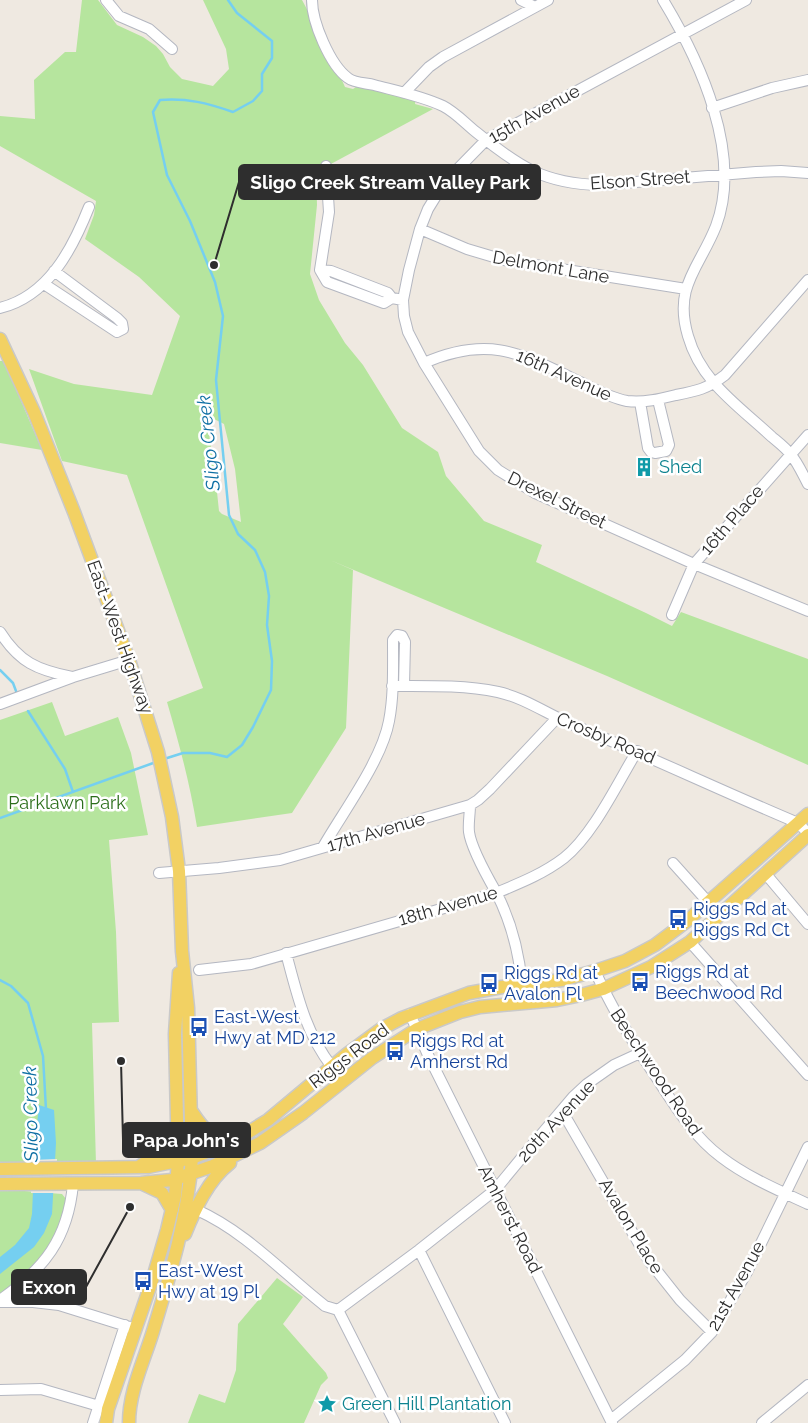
<svg xmlns="http://www.w3.org/2000/svg" width="808" height="1423" font-family="Raleway,sans-serif">
	<style>
		.green { fill: #b6e59e; fill-rule: evenodd }
		.water { fill: #75cff0 }
		.pier { fill: #efe9e1 }
		.lines { fill: none; stroke-linecap: round; stroke-linejoin: round }
		.stream { stroke: #75cff0; stroke-width: 2.5 }
		.minor-casing { stroke: #b4b7c1; stroke-width: 12 }
		.major-casing { stroke: #c9c9c9; stroke-width: 15 }
		.minor { stroke: #fff; stroke-width: 10 }
		.major { stroke: #f2d163; stroke-width: 12 }
		.labels { text-anchor: middle; stroke-width: 5; stroke-linejoin: round; paint-order: stroke }
		.street-label { font-size: 18px; fill: #2e2e2e; stroke: #fff }
		.culture-label { font-size: 18px; fill: #0d838f; stroke: #fff; text-anchor: start }
		.park-label { font-size: 18px; fill: #2c6e1b; stroke: #fff }
		.transit-label { font-size: 18px; fill: #164399; stroke: #fff; text-anchor: start }
		.water-label { font-size: 19px; font-style: italic; fill: #0d6fa3; stroke: #fff }
		.leader { fill: none; stroke: #2e2e2e; stroke-width: 2 }
		.callout-dot { fill: #2e2e2e; stroke: #fff; stroke-width: 2 }
		.callout { fill: #2e2e2e; stroke: #2e2e2e; stroke-width: 2 }
		.callout-label { font-size: 19px; text-anchor: middle; font-weight: bold; fill: #fff }
	</style>
	<rect width="100%" height="100%" fill="#efe9e1"/>
	<!-- green -->
	<path class="green" d="M82,0H98L117,25L143,37L156,46L163,54L170,67L182,79L213,86L229,69L226,49L203,0H302L325,43L345,87L353,89L356,87L416,97L415,104L433,109L316,172L317,205L310,274L319,300L345,343L363,365L402,428L438,452L446,476L484,521L542,545L536,562L646,613L672,626L681,612L808,659V765L607,676L330,560L353,570L346,728L292,813L197,827C190,784 179,743 167,702L203,688L127,475L62,461L29,369L74,384L152,395L180,316L139,277L85,239L94,215L96,201L0,146V116L35,119L34,80L65,52H76ZM206,415L224,424L235,469L241,522L222,514L219,511L215,473Z
		M0,361H4L42,450L0,443Z
		M52,702L65,736L118,717L131,753L148,835L109,840L116,932L119,1022L92,1023L96,1164L0,1162V720Z
		M0,1189L62,1194L66,1199L62,1225L35,1269L0,1295Z
		M277,1278L303,1297L283,1324L326,1373L328,1378L321,1385L304,1423H188L199,1394L225,1403L236,1370L238,1324Z"/>
	<!-- water -->
	<path class="water" d="M39,1105L54,1110L56,1143L52,1214L44,1233L34,1247L0,1274V1257L15,1245L29,1228L32,1214L35,1144Z"/>
	<!-- pier -->
	<path class="pier" d="M57,1159L56,1193H31L32,1160Z"/>
	<g class="lines">
		<!-- stream -->
		<path class="stream" d="M0,670L13,683L16,691
			M28,711L65,769L73,792
			M164,759L183,753H210L227,757L242,745L253,727L271,690L272,661L267,625L269,596L265,572L255,550L238,534L229,515L216,380L223,316L215,282L190,221L167,175L153,112L160,100C188,98 207,103 233,112L253,101L262,91V74L272,58V41L237,13L228,0
			M0,818L156,762
			M0,980L11,986L28,1003L43,1056L46,1110"/>
		<!-- minor casing -->
		<g class="minor-casing">
			<path id="minor" d="M106,0L119,16L149,29L172,49
				M312,0C312,22 330,65 348,78C354,83 366,83 374,85C397,91 422,96 443,106C455,112 466,124 476,132C518,166 544,184 600,185L756,172L781,171L808,173
				M521,0L535,7
				M663,0C700,61 743,154 716,226C700,267 673,286 688,336C701,382 739,406 772,437C778,442 786,448 791,455C798,463 803,475 808,484
				M746,0L486,140L444,183L428,209L420,229L409,270L403,300L404,316L408,332L424,363L479,451L498,470L535,493L694,564L808,611
				M404,93L429,67L443,57L548,0
				M712,108L772,88L808,80
				M420,229L467,249L504,260L686,289
				M320,270L329,212L326,166
				M320,270L331,271L388,293L392,298L403,300
				M320,270L327,282L384,303L392,298
				M44,284L117,332L123,329L122,323L117,318L54,271
				M0,308C48,296 72,250 89,207
				M424,363C490,334 522,354 582,383C596,390 611,398 627,401C644,403 660,399 676,395C697,391 707,389 725,375L808,280
				M640,402L648,448L651,452L655,453L666,451L669,445L658,400
				M672,615L694,564L808,435
				M0,632C19,662 37,670 72,677
				M392,686C427,686 464,685 498,692C525,698 547,714 571,724C648,756 722,791 798,823L808,833
				M0,704L73,677L129,660
				M470,805C470,814 468,824 469,832C471,847 488,878 496,892C511,921 519,952 522,985
				M323,847C343,812 382,760 389,721C394,695 393,667 393,640L397,635L402,636L405,642L404,686
				M673,863L708,902
				M159,873L219,868L280,860L470,805L478,800L490,789L557,718
				M765,873L808,924
				M690,942L808,1075
				M286,953C297,994 305,1032 332,1067
				M199,970L251,964L496,893C520,883 543,874 564,858C593,835 617,784 637,751
				M595,971C612,1009 633,1043 656,1077C675,1106 693,1136 721,1157C747,1177 778,1190 808,1204
				M410,1014L428,1055L612,1423
				M562,1111L649,1261L680,1300L712,1332
				M197,1210C246,1232 283,1273 325,1306L338,1310L395,1423
				M419,1250L505,1423
				M31,1276L43,1294L58,1305
				M0,1300C44,1269 68,1239 73,1184
				M0,1302H33L59,1305L136,1329
				M338,1310L419,1250L495,1190L528,1150L573,1097L587,1084L614,1065L640,1053
				M0,1390L41,1389L99,1406
				M611,1420L685,1360L712,1332L747,1272L808,1147
				M93,1423L125,1325
				M762,1423L808,1385"/>
		</g>
		<!-- major casing -->
		<g class="major-casing">
			<path id="major" d="M0,339L34,412L74,512L129,660L158,752L172,817L179,871L182,951L188,1008L192,1158C188,1216 171,1272 154,1328C145,1359 129,1390 129,1423
				M192,1112C204,1130 213,1143 238,1136
				M140,1166L161,1152L176,1126
				M0,1169L148,1167L192,1158L231,1143L268,1120L347,1054L381,1029L402,1018L469,993L502,987L562,980L595,971L625,961L655,945L687,921L808,814
				M0,1184L141,1183L172,1180L213,1166L260,1143L303,1113L372,1058L417,1029L460,1012L480,1007L557,1000L581,995L603,989L651,967L690,942L808,835
				M143,1184L162,1193L172,1210
				M185,1234C195,1209 208,1180 230,1163
				M106,1423L108,1409L153,1278L167,1230L175,1196L178,1162L175,1034L179,973"/>
		</g>
		<!-- minor -->
		<use href="#minor" class="minor"/>
		<!-- major -->
		<use href="#major" class="major"/>
	</g>
	<!-- icons -->
	<defs>
		<g id="building-bare" transform="scale(1.5)"><path d="M-4-6H4V6H1V3H-1V6H-4ZM-2.5-4.3h1.7v1.8h-1.7ZM.8-4.3h1.7v1.8H.8ZM-2.5-1h1.7V.8h-1.7ZM.8-1h1.7V.8H.8Z" fill="#0f9aa8" stroke="#fff" stroke-width="2.5" paint-order="stroke"/></g>
		<g id="bus-bare" transform="scale(1.5)"><path d="M-5-6H5V4H4V6H2V4H-2V6H-4V4H-5ZM-3.5-4V0h7V-4ZM-3.5 1.2v1.5H-2V1.2ZM2 1.2v1.5H3.5V1.2Z" fill="#1a4fb4" stroke="#fff" stroke-width="2.5" paint-order="stroke"/></g>
		<g id="sight-bare" transform="scale(1.5)"><path d="M0-6L1.8-2.2L6-1.7L2.9 1.2L3.7 5.4L0 3.3L-3.7 5.4L-2.9 1.2L-6-1.7L-1.8-2.2Z" fill="#0f9aa8" stroke="#fff" stroke-width="2.5" paint-order="stroke"/></g>
	</defs>
	<g fill-rule="evenodd">
		<use href="#building-bare" x="644" y="467"/>
		<use href="#bus-bare" x="678" y="919"/>
		<use href="#bus-bare" x="640" y="982"/>
		<use href="#bus-bare" x="489" y="983"/>
		<use href="#bus-bare" x="199" y="1027"/>
		<use href="#bus-bare" x="395" y="1051"/>
		<use href="#bus-bare" x="143" y="1281"/>
		<use href="#sight-bare" x="327" y="1404"/>
	</g>
	<g class="labels">
		<!-- street labels -->
		<g class="street-label">
			<text transform="translate(534 114) rotate(-29)" y="6">15th Avenue</text>
			<text transform="translate(640 180) rotate(-4)" y="6">Elson Street</text>
			<text transform="translate(551 267) rotate(10)" y="6">Delmont Lane</text>
			<text transform="translate(564 375) rotate(24)" y="6">16th Avenue</text>
			<text transform="translate(557 500) rotate(26)" y="6">Drexel Street</text>
			<text transform="translate(732 520) rotate(-49)" y="6">16th Place</text>
			<text transform="translate(120 637) rotate(70)" y="6">East-West Highway</text>
			<text transform="translate(606 738) rotate(23)" y="6">Crosby Road</text>
			<text transform="translate(376 832) rotate(-16)" y="6">17th Avenue</text>
			<text transform="translate(448 906) rotate(-16)" y="6">18th Avenue</text>
			<text transform="translate(349 1056) rotate(-37)" y="6">Riggs Road</text>
			<text transform="translate(656 1072) rotate(56)" y="6">Beechwood Road</text>
			<text transform="translate(556 1121) rotate(-47)" y="6">20th Avenue</text>
			<text transform="translate(510 1219) rotate(63)" y="6">Amherst Road</text>
			<text transform="translate(631 1226) rotate(59)" y="6">Avalon Place</text>
			<text transform="translate(736 1286) rotate(-61)" y="6">21st Avenue</text>
		</g>
		<!-- culture labels -->
		<g class="culture-label">
			<text x="659" y="473">Shed</text>
			<text x="342" y="1410">Green Hill Plantation</text>
		</g>
		<!-- park labels -->
		<g class="park-label">
			<text x="67" y="809">Parklawn Park</text>
		</g>
		<!-- transit labels -->
		<g class="transit-label">
			<text x="693" y="915">Riggs Rd at<tspan x="693" dy="21">Riggs Rd Ct</tspan></text>
			<text x="655" y="978">Riggs Rd at<tspan x="655" dy="21">Beechwood Rd</tspan></text>
			<text x="504" y="979">Riggs Rd at<tspan x="504" dy="21">Avalon Pl</tspan></text>
			<text x="214" y="1023">East-West<tspan x="214" dy="21">Hwy at MD 212</tspan></text>
			<text x="410" y="1047">Riggs Rd at<tspan x="410" dy="21">Amherst Rd</tspan></text>
			<text x="158" y="1277">East-West<tspan x="158" dy="21">Hwy at 19 Pl</tspan></text>
		</g>
		<!-- water labels -->
		<g class="water-label">
			<text transform="translate(208 443) rotate(-96)" y="7">Sligo Creek</text>
			<text transform="translate(30 1114) rotate(-91)" y="7">Sligo Creek</text>
		</g>
	</g>
	<!-- callouts -->
	<path class="leader" d="M214 265L239 182M121 1061L123 1140M130 1207L86 1287"/>
	<g class="callout-dot">
		<circle cx="214" cy="265" r="5"/>
		<circle cx="121" cy="1061" r="5"/>
		<circle cx="130" cy="1207" r="5"/>
	</g>
	<g class="callout">
		<rect x="239" y="165" width="301" height="34" rx="5"/>
		<rect x="123" y="1123" width="127" height="34" rx="5"/>
		<rect x="12" y="1270" width="74" height="34" rx="5"/>
	</g>
	<g class="callout-label">
		<text x="390" y="189">Sligo Creek Stream Valley Park</text>
		<text x="186" y="1147">Papa John's</text>
		<text x="49" y="1294">Exxon</text>
	</g>
</svg>
